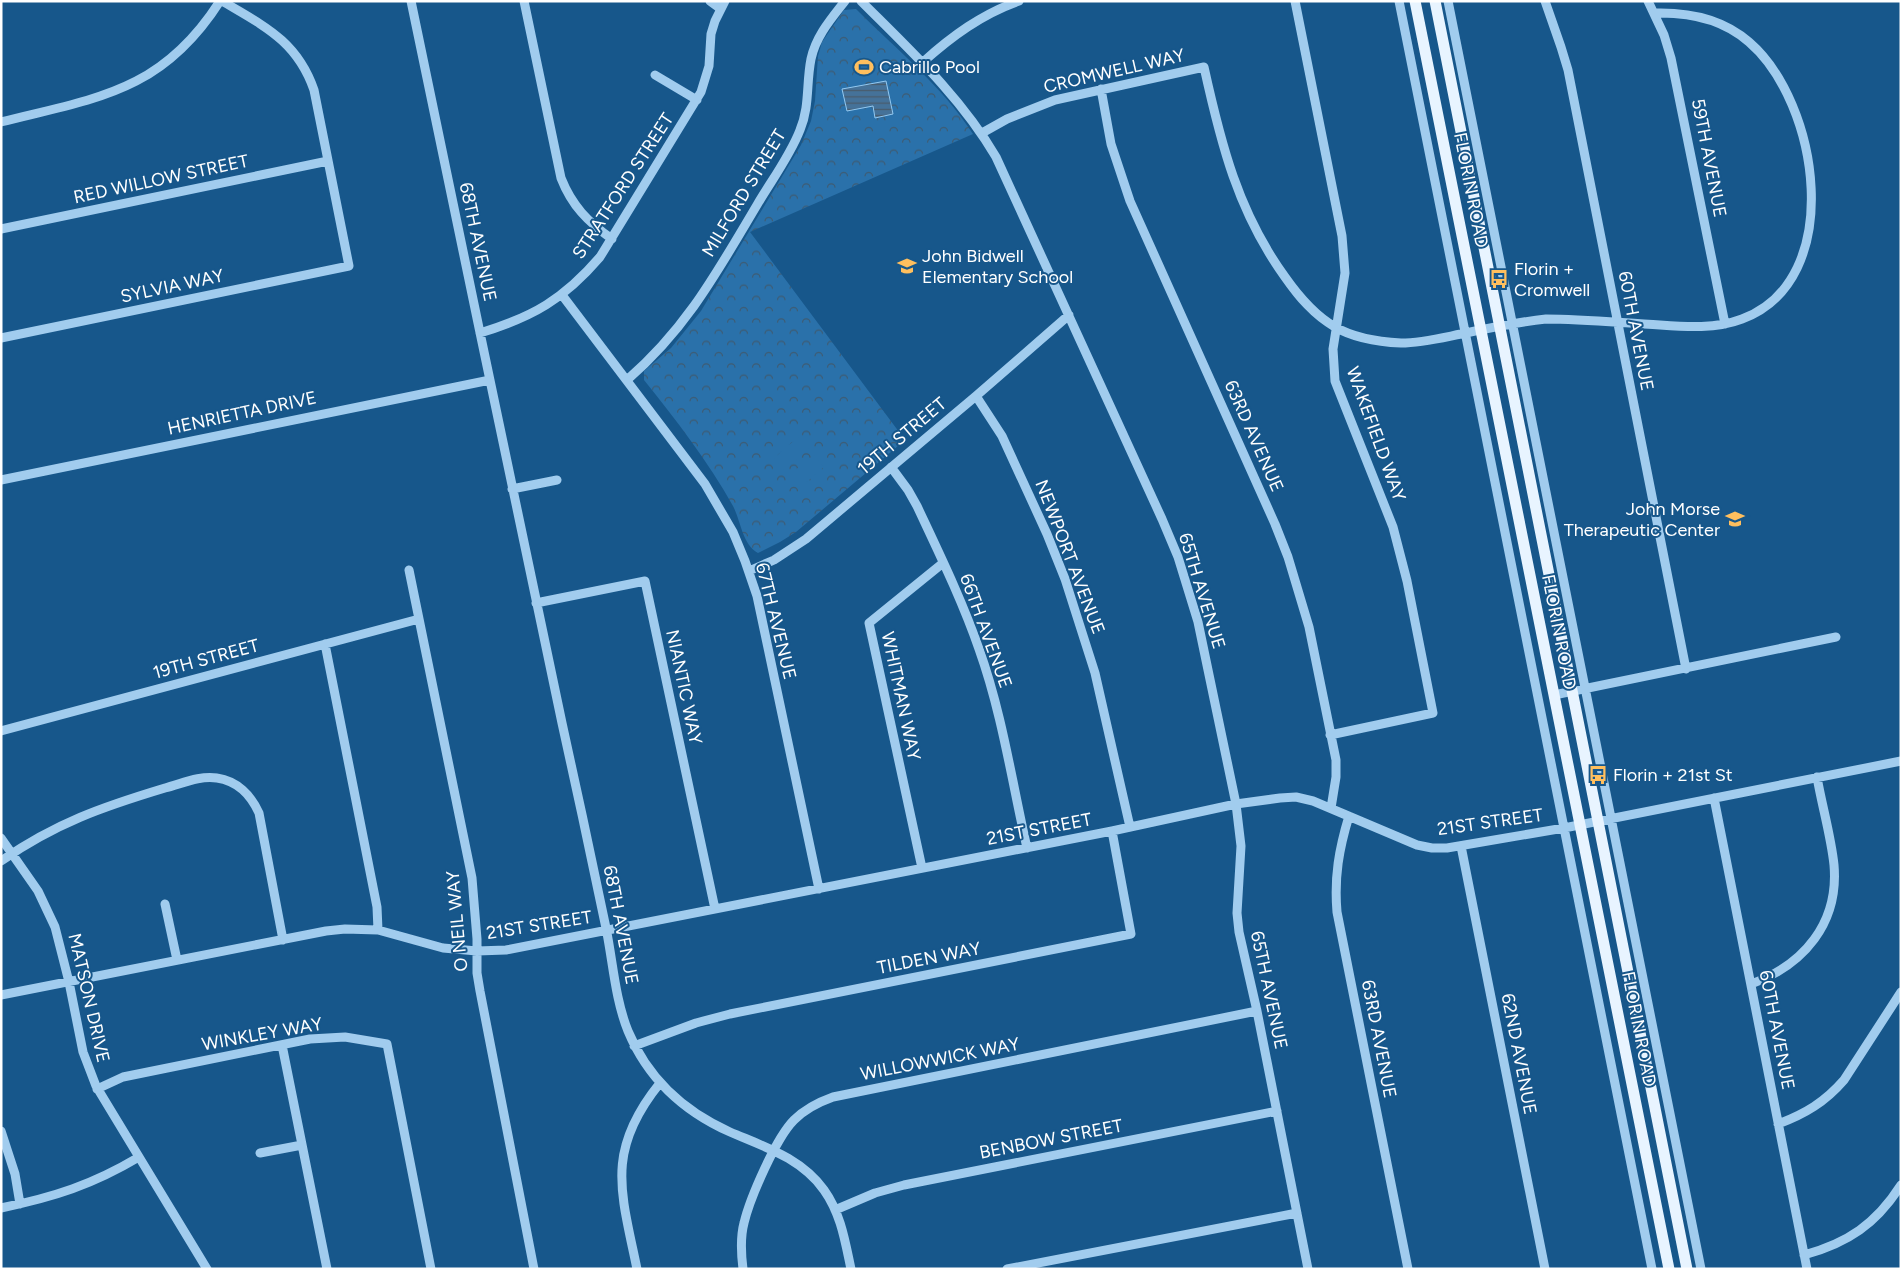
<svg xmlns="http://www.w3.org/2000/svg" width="1902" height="1270" font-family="Figtree,sans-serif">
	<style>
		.park { fill: url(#park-crowns) }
		.garden { fill: #2a71aa }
		.water { fill: url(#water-rules); stroke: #93c9f1 }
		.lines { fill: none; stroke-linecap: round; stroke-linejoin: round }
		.minor { stroke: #a1ccee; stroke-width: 9 }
		.major { stroke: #e8f4ff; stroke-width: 11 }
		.labels { text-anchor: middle; stroke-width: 4; stroke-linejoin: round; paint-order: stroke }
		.poi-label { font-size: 18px; fill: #fff; stroke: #17578b; text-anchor: start }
		.street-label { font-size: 18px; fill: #fff; stroke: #17578b }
	</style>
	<defs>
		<pattern id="park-crowns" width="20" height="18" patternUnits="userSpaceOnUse" patternTransform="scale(1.25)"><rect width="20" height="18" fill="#2a71aa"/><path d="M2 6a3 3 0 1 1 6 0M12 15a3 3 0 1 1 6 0" fill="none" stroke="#3e5b72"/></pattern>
		<pattern id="water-rules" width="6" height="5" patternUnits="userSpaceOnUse" patternTransform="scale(1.25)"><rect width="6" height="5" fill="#457299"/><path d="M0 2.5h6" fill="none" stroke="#495b6b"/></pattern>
	</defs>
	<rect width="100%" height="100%" fill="#17578b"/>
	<!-- park -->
	<path class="park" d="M856,9C896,49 942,86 973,134L750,232L905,440L796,532L780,542L758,553C742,544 741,521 733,506C708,461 676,420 644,380V371L671,348L701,311L801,145L811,121L815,101L818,56L822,42L844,10Z"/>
	<!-- garden -->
	<path class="garden" d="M798,437L809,449L784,470L774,458Z
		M814,455L824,467L800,488L789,475Z"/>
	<!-- water -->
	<path class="water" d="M886,81L893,114L875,118L873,106L847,111L842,89Z"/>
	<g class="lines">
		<!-- minor -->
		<path class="minor" d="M411,1C461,242 511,482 562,723C577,791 592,860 606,928C613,962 615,999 628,1031C648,1079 683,1111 730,1132C765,1147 801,1158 824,1190C841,1214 845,1241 851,1269
			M524,1L561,178C572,206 588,222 612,239
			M710,1L721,9
			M861,1C910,50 961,97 996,157L1162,519L1178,557L1198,622L1236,804L1241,846L1237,913L1239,932L1257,1011L1308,1269
			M1295,1L1342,236L1345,273L1333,349L1335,381L1393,527L1407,581L1433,713L1330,735
			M1399,1L1652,1269
			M1448,1L1701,1269
			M1545,1L1561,47L1568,70L1686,669
			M1648,1L1664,35L1671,58L1725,324
			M923,62C952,36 982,14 1019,1
			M655,75L697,100
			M1101,89L1111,144L1130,201L1275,524L1288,557L1309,627L1336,760V777L1331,808
			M1,122C97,98 162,92 220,1
			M982,133L1007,119L1055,100L1204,67C1221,144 1238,212 1285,277C1299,297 1314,315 1335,327C1354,338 1380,342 1401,343C1421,343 1441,338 1461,334C1489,328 1517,322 1546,319C1584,319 1622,323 1660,325C1687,327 1716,329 1742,319C1847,280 1819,102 1749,42C1722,18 1688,12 1654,13
			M1,229L328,161
			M562,295L705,484L733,532L745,561L757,596L819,889
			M480,333C533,317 564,299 600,257L701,92L709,66L711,34L715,21L725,1
			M1,338L349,266L314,90C297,41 264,26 222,1
			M627,380C687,328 717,272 757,205C771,181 790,156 800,130C810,106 806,84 811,59C816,36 831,19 845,1
			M976,396L1002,436L1047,534L1065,579L1095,673L1130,827
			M891,467L908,490L917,506C939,553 962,600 979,649C1002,713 1012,782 1027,848
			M1,480L490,380
			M512,489L557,480
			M409,570L472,878L477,939V973L480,991L534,1269
			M749,571L774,560L806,539L976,396L1069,315
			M536,603L645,581L715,909
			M325,644L377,907L378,930
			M1554,695L1836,637
			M1,731L419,619
			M1714,798L1807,1269
			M1349,816C1339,849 1334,877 1337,912L1408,1269
			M1,838L38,891L55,927L69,982L83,1052L96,1086L207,1269
			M1461,846L1545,1269
			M1,861C56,823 102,807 165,788C181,784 200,775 217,778C237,781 251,795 259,813L283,940
			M922,868L869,623L943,563
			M165,904L177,960
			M1751,984C1804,965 1839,923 1834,865C1831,836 1822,806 1817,777
			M1,995L326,931L345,929L378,930L443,948L477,951L506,950L1112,831L1236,804L1280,798L1296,797L1313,801L1417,845L1432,848H1447L1564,828L1901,761
			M282,1045L327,1269
			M634,1046L696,1023L730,1014L1131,934L1112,831
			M97,1089L123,1077L310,1039L345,1037L387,1044L431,1269
			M1778,1124C1805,1114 1825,1102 1844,1080L1901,992
			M1,1131L15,1174L20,1204
			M260,1153L302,1145
			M1,1208C54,1197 92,1185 139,1157
			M835,1210L875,1193L904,1185L1277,1111
			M1804,1255C1848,1243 1876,1224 1901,1185
			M637,1269C621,1191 605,1151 660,1083
			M743,1269C741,1253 740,1238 744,1223C750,1198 776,1138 794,1120C805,1109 819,1102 833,1097L1257,1011
			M1007,1269L1297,1213"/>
		<!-- major -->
		<path class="major" d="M1415,1L1669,1269
			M1435,1L1687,1269"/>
	</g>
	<!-- icons -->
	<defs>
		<g id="stadium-bare" transform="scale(1.5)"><path d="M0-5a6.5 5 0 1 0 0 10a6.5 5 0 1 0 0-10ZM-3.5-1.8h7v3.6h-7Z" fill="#ffbf5e" stroke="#17578b" stroke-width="2.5" paint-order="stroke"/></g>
		<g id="school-bare" transform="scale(1.5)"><path d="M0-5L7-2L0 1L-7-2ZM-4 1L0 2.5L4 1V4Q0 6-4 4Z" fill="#ffbf5e" stroke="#17578b" stroke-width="2.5" paint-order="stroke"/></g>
		<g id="bus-bare" transform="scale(1.5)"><path d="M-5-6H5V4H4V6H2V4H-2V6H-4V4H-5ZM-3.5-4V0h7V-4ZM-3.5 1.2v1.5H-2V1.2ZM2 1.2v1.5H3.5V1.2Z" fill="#ffbf5e" stroke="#17578b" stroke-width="2.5" paint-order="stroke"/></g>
	</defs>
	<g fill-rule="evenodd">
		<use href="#stadium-bare" x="864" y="67"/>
		<use href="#school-bare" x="907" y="266"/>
		<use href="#bus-bare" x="1499" y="279"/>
		<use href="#school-bare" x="1735" y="519"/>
		<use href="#bus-bare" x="1598" y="775"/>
	</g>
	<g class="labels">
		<!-- poi labels -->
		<g class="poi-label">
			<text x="879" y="73">Cabrillo Pool</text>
			<text x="922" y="262">John Bidwell<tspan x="922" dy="21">Elementary School</tspan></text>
			<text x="1514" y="275">Florin +<tspan x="1514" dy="21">Cromwell</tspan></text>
			<text x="1720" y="515" text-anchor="end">John Morse<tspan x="1720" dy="21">Therapeutic Center</tspan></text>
			<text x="1613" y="781">Florin + 21st St</text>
		</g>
		<!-- street labels -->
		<g class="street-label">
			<text transform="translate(1114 71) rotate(-13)" y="6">CROMWELL WAY</text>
			<text transform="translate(1709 158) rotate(79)" y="6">59TH AVENUE</text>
			<text transform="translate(161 179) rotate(-12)" y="6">RED WILLOW STREET</text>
			<text transform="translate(623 186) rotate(-57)" y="6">STRATFORD STREET</text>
			<text transform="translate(1471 190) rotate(79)" y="6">FLORIN ROAD</text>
			<text transform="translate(744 193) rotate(-59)" y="6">MILFORD STREET</text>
			<text transform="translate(478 242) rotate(78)" y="6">68TH AVENUE</text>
			<text transform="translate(172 286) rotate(-12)" y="6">SYLVIA WAY</text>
			<text transform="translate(1636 331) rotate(79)" y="6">60TH AVENUE</text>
			<text transform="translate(242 413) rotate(-12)" y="6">HENRIETTA DRIVE</text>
			<text transform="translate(1376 434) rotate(70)" y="6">WAKEFIELD WAY</text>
			<text transform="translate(902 436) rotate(-40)" y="6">19TH STREET</text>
			<text transform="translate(1254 436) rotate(66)" y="6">63RD AVENUE</text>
			<text transform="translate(1070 557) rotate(69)" y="6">NEWPORT AVENUE</text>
			<text transform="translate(1202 591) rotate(73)" y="6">65TH AVENUE</text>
			<text transform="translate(776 621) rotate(76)" y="6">67TH AVENUE</text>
			<text transform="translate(986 631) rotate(70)" y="6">66TH AVENUE</text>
			<text transform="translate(1559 632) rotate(79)" y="6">FLORIN ROAD</text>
			<text transform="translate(206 659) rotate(-15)" y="6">19TH STREET</text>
			<text transform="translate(684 687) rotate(78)" y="6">NIANTIC WAY</text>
			<text transform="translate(901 696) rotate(78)" y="6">WHITMAN WAY</text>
			<text transform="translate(1490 822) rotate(-8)" y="6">21ST STREET</text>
			<text transform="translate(1039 829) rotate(-11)" y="6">21ST STREET</text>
			<text transform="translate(457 921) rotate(-95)" y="6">O NEIL WAY</text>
			<text transform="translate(539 925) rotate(-9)" y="6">21ST STREET</text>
			<text transform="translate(621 925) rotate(79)" y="6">68TH AVENUE</text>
			<text transform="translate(929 958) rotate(-11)" y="6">TILDEN WAY</text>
			<text transform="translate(1269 990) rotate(78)" y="6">65TH AVENUE</text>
			<text transform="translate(89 998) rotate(77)" y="6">MATSON DRIVE</text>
			<text transform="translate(1639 1029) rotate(79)" y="6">FLORIN ROAD</text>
			<text transform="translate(1777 1030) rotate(79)" y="6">60TH AVENUE</text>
			<text transform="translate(262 1034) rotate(-10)" y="6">WINKLEY WAY</text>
			<text transform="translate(1379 1039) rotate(79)" y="6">63RD AVENUE</text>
			<text transform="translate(1519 1054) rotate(79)" y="6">62ND AVENUE</text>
			<text transform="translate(940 1059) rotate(-11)" y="6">WILLOWWICK WAY</text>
			<text transform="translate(1051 1139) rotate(-11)" y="6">BENBOW STREET</text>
		</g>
	</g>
	<!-- border -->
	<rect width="1902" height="1270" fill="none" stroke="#ffffff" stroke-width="5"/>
</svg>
